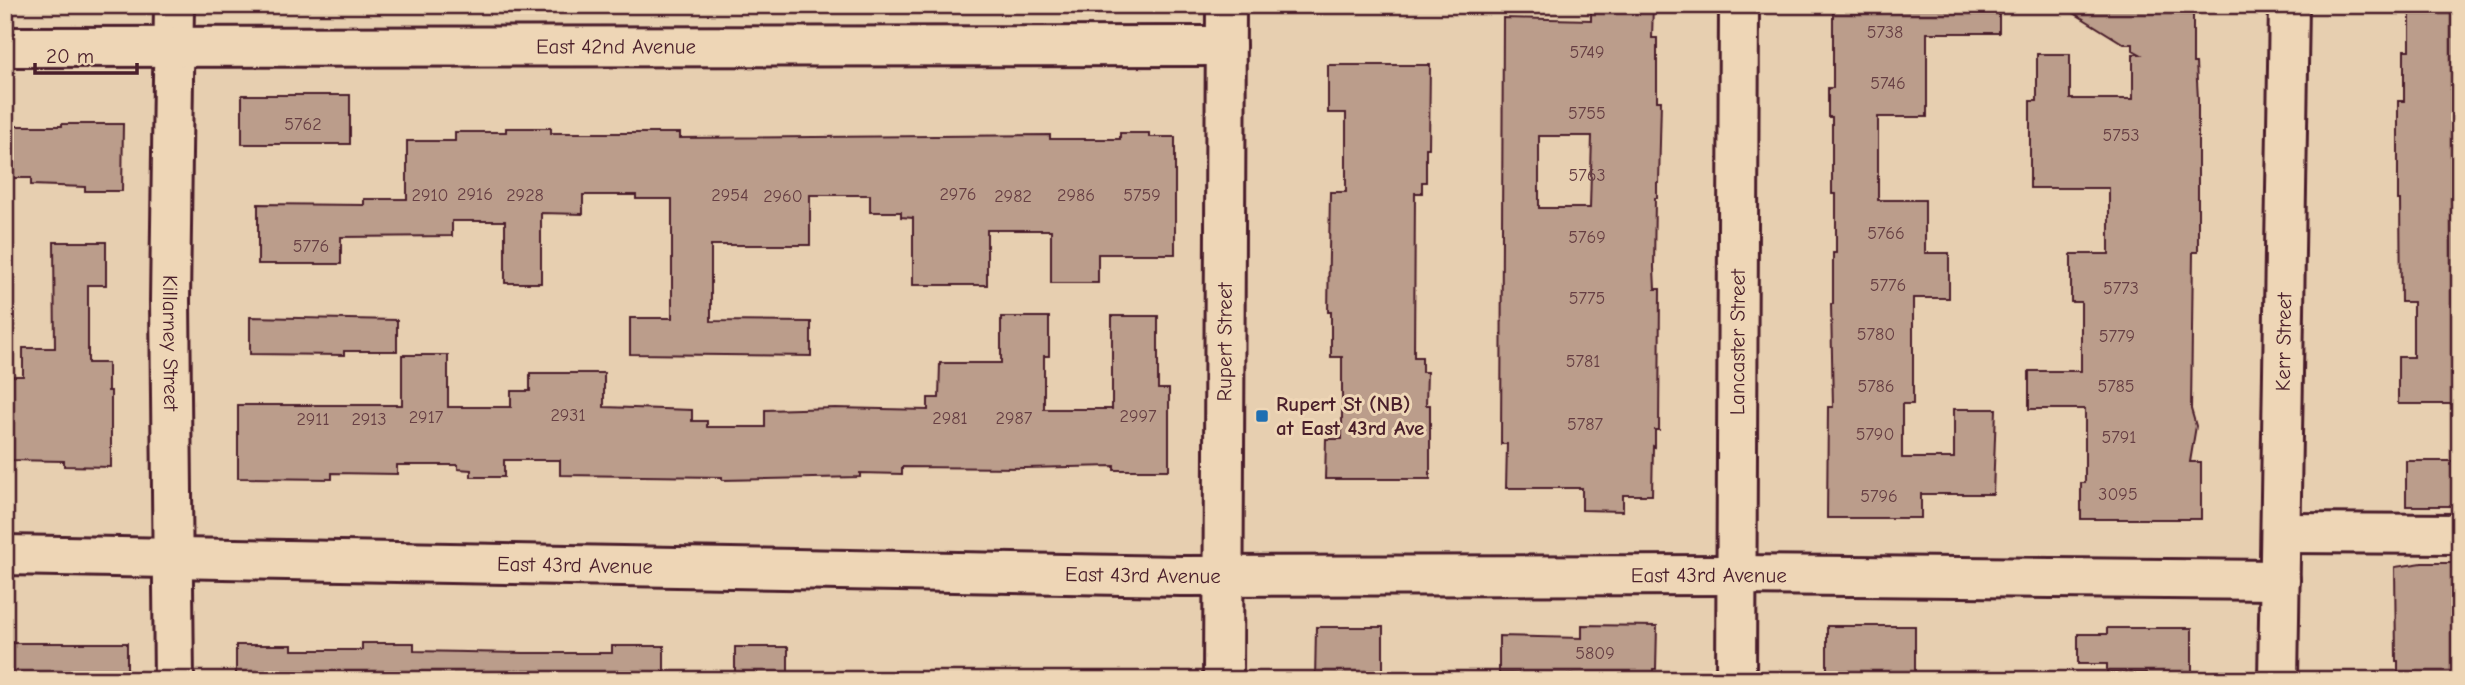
<svg xmlns="http://www.w3.org/2000/svg" width="2465" height="685" font-family="'Comic Neue',sans-serif">
	<style>
		.building { fill: #bb9d8b; stroke: #4a1f2b; stroke-width: 2; fill-rule: evenodd }
		.lines { fill: none; stroke-linecap: round; stroke-linejoin: round }
		.minor-casing { stroke: #4a1f2b; stroke-width: 44 }
		.minor { stroke: #eed6b6; stroke-width: 38 }
		.poi-dot { fill: #1f6fb2; stroke: #eed6b6; stroke-width: 2.5 }
		.labels { text-anchor: middle; stroke-width: 6; stroke-linejoin: round; paint-order: stroke }
		.number-label { font-size: 18px; fill: #663e43 }
		.street-label { font-size: 21px; fill: #4a1f2b; stroke: #eed6b6 }
		.poi-label { font-size: 21px; font-weight: bold; fill: #4a1f2b; stroke: #eed6b6; text-anchor: start }
	</style>
	<rect width="100%" height="100%" fill="#e7cfb0"/>
	<filter id="ink" filterUnits="userSpaceOnUse"><feTurbulence type="fractalNoise" baseFrequency=".0143" numOctaves="2"/><feDisplacementMap in="SourceGraphic" scale="14" xChannelSelector="R" yChannelSelector="G"/><feConvolveMatrix kernelMatrix="1 2 1 2 8 2 1 2 1" color-interpolation-filters="sRGB"/></filter>
	<g filter="url(#ink)">
		<!-- building -->
		<path class="building" d="M1591,5H1653L1652,38H1657V101H1661L1659,183H1657V198H1655L1654,268L1655,289H1660L1659,430H1655V447L1653,446L1652,495H1623V511L1582,510V488H1506L1507,444H1501L1503,18L1591,20ZM1539,136H1592L1590,208H1539Z
			M1833,5H1999V33H1927V117H1878V200H1925V253H1949V298H1913V404H1902V458H1954V409H1996L1993,494H1921V518H1827L1828,407H1833L1831,304H1833V253H1836V194H1832V117H1828V88H1833Z
			M2061,5H2193V63H2196L2198,99V252H2193L2191,409L2196,426L2190,462H2201V519H2081V483H2085V409H2029V371H2081V302H2071V254H2109V188H2030V101H2037V54H2070V99H2133V54H2140L2133,50V44H2124Z
			M2410,5H2460V404H2398V357H2413V302H2401L2400,200H2398V101H2404V50H2410Z
			M1328,65H1430L1429,148H1426V182H1422V193H1415L1414,357H1422V372H1427L1426,405H1430V479H1325L1326,439H1342V357H1331V312H1328L1330,192H1346V113H1328Z
			M242,95H350V144H242Z
			M62,124H123L122,191H85V187L31,185V178H10V126H62Z
			M506,128H551V133H680V138L1050,135V139H1120V133H1149V137H1175V254H1098V283H1051V230H987V285H913V218L901,217V212H870V195H810V245H711V321L811,322V356L630,354V318H672V199H636V195H583V214L541,213V283H505V221H452V236L341,237V264H258V204L364,205V199H407V141H455V132H506Z
			M54,242H106V285H88V363H108V391H111V467L64,466V461L7,460V376H23V348H55Z
			M1112,316H1158V389H1169V470H1114V466L1025,468L902,467V474L860,473V477L722,480V477L560,475V460H504V477H471V470L458,469V465H397V474L332,473V479L238,478V405H402V355H448V407H511V391H530V373H604V407L692,410V421H707V427H765V410L835,408L928,410V398H939L940,363H1001V317H1049V356H1044V409H1112Z
			M250,317L397,320V351H344V355L250,354Z
			M2406,461H2460V506H2406Z
			M2422,563H2460V680H2398V661H2396L2395,567Z
			M1582,625L1657,626L1656,669H1653V680H1582V675L1499,673V636L1582,638Z
			M1827,626H1915V680H1834V670H1827Z
			M1316,627H1383V680H1315Z
			M2107,628H2192V680H2146V673H2107V664H2078V634H2107Z
			M11,643H127V680H11Z
			M362,643H414V651L524,653H612V646H664V680H236V645H292V650H362Z
			M735,647H788V680H735Z"/>
		<g class="lines">
			<!-- minor casing -->
			<g class="minor-casing">
				<g id="minor">
					<path id="s1" d="M174,5L170,301L174,680"/>
					<path id="s2" d="M5,47L1226,46"/>
					<path d="M2282,533L2460,534"/>
					<path id="s3" d="M5,555L1181,576L1735,575L2280,580"/>
					<path id="s4" d="M1223,680L1226,5"/>
					<path id="s5" d="M1736,680L1739,5"/>
					<path id="s6" d="M2278,680L2289,5"/>
				</g>
			</g>
			<!-- minor -->
			<use href="#minor" class="minor"/>
		</g>
	</g>
	<!-- markers -->
	<rect class="poi-dot" x="1255" y="409" width="14" height="14" rx="3.5"/>
	<g class="labels">
		<!-- number labels -->
		<g class="number-label">
			<text x="1885" y="38">5738</text>
			<text x="1587" y="58">5749</text>
			<text x="1888" y="89">5746</text>
			<text x="1587" y="119">5755</text>
			<text x="303" y="130">5762</text>
			<text x="2121" y="141">5753</text>
			<text x="1587" y="181">5763</text>
			<text x="475" y="200">2916</text>
			<text x="958" y="200">2976</text>
			<text x="430" y="201">2910</text>
			<text x="525" y="201">2928</text>
			<text x="730" y="201">2954</text>
			<text x="1076" y="201">2986</text>
			<text x="1142" y="201">5759</text>
			<text x="783" y="202">2960</text>
			<text x="1013" y="202">2982</text>
			<text x="1886" y="239">5766</text>
			<text x="1587" y="243">5769</text>
			<text x="311" y="252">5776</text>
			<text x="1888" y="291">5776</text>
			<text x="2121" y="294">5773</text>
			<text x="1587" y="304">5775</text>
			<text x="1876" y="340">5780</text>
			<text x="2117" y="342">5779</text>
			<text x="1583" y="367">5781</text>
			<text x="1876" y="392">5786</text>
			<text x="2116" y="392">5785</text>
			<text x="568" y="421">2931</text>
			<text x="1138" y="422">2997</text>
			<text x="426" y="423">2917</text>
			<text x="950" y="424">2981</text>
			<text x="1014" y="424">2987</text>
			<text x="313" y="425">2911</text>
			<text x="369" y="425">2913</text>
			<text x="1585" y="430">5787</text>
			<text x="1875" y="440">5790</text>
			<text x="2119" y="443">5791</text>
			<text x="2118" y="500">3095</text>
			<text x="1879" y="502">5796</text>
			<text x="1595" y="659">5809</text>
		</g>
		<!-- street labels -->
		<g class="street-label">
			<text dy="7" stroke="none"><textPath href="#s2" startOffset="611">East 42nd Avenue</textPath></text>
			<text dy="7" stroke="none"><textPath href="#s1" startOffset="338">Killarney Street</textPath></text>
			<text dy="7" stroke="none"><textPath href="#s4" startOffset="338">Rupert Street</textPath></text>
			<text dy="7" stroke="none"><textPath href="#s5" startOffset="338">Lancaster Street</textPath></text>
			<text dy="7" stroke="none"><textPath href="#s6" startOffset="338">Kerr Street</textPath></text>
			<text dy="7" stroke="none"><textPath href="#s3" startOffset="570">East 43rd Avenue</textPath></text>
			<text dy="7" stroke="none"><textPath href="#s3" startOffset="1138">East 43rd Avenue</textPath></text>
			<text dy="7" stroke="none"><textPath href="#s3" startOffset="1704">East 43rd Avenue</textPath></text>
		</g>
		<!-- poi labels -->
		<g class="poi-label">
			<text x="1276" y="411">Rupert St (NB)<tspan x="1276" dy="24">at East 43rd Ave</tspan></text>
		</g>
	</g>
	<!-- margin -->
	<rect width="2465" height="685" fill="none" stroke="#eed6b6" stroke-width="28"/>
	<rect x="14" y="14" width="2437" height="657" fill="none" stroke="#4a1f2b" stroke-width="2.5" filter="url(#ink)"/>
	<!-- scale -->
	<path d="M35 63v10h102v-10" fill="none" stroke="#4a1f2b" stroke-width="3.5"/>
	<text x="46" y="63" font-size="21" fill="#4a1f2b" stroke="#eed6b6" stroke-width="5" paint-order="stroke">20 m</text>
</svg>
